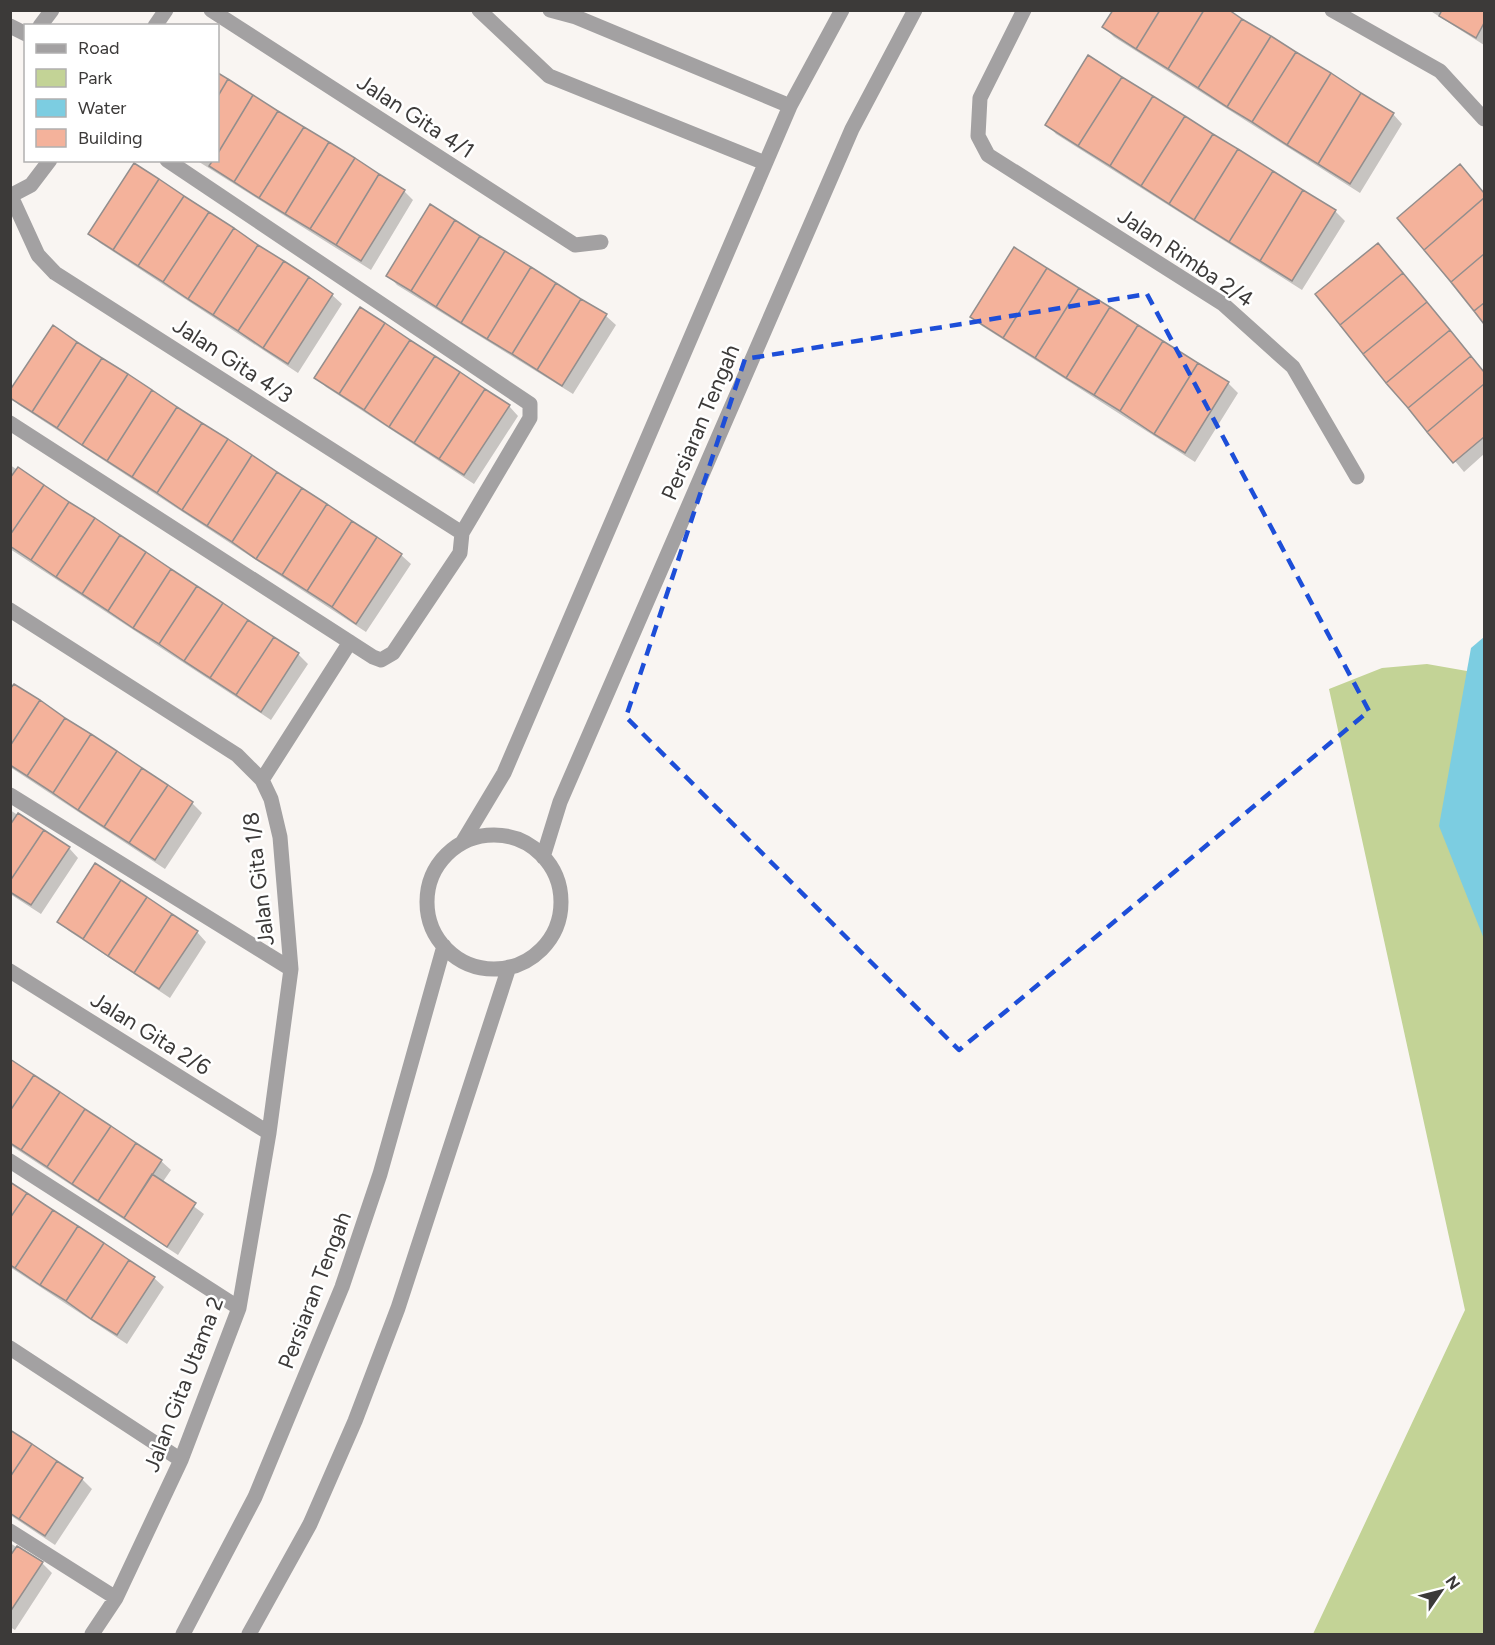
<svg xmlns="http://www.w3.org/2000/svg" width="1495" height="1645" font-family="Figtree,sans-serif">
	<style>
		.green { fill: #c3d396 }
		.water { fill: #7ccde1 }
		.shadow { fill: #0003 }
		.building { fill: #f4b29b; stroke: #938e8d; stroke-width: 1.5 }
		.lines { fill: none; stroke-linecap: round; stroke-linejoin: round }
		.minor { stroke: #a3a1a2; stroke-width: 15 }
		.marked { fill: none; stroke: #1d4ed8; stroke-width: 4.5; stroke-dasharray: 12 8; stroke-linejoin: round }
		.labels { text-anchor: middle; stroke-width: 5; stroke-linejoin: round; paint-order: stroke }
		.street-label { font-size: 22px; fill: #3c3a39; stroke: #fff }
	</style>
	<rect width="100%" height="100%" fill="#f9f5f2"/>
	<!-- green -->
	<path class="green" d="M1427,664L1484,674V1634H1313L1465,1310L1329,689L1382,668Z"/>
	<!-- water -->
	<path class="water" d="M1484,637V939L1439,826L1471,648Z"/>
	<!-- shadow -->
	<path class="shadow" d="M1429,10H1484V45Z
		M1104,27L1393,114L1402,124L1360,193L1114,37Z
		M218,75L404,191L413,200L371,270L196,160H218Z
		M1047,124L1335,211L1345,221L1302,290L1056,134Z
		M1470,176L1484,193V325L1399,218Z
		M90,234L332,295L342,304L298,373L100,243Z
		M1378,245L1484,371V454L1464,472L1317,294Z
		M388,275L606,316L616,325L573,394L397,285Z
		M972,316L1228,383L1238,393L1195,462L982,326Z
		M316,377L509,406L518,416L474,484L326,387Z
		M10,397L401,555L411,564L366,632L19,405Z
		M10,465L298,654L308,664L271,720L10,549Z
		M10,683L192,803L202,813L165,869L10,767Z
		M10,810L69,848L78,858L41,914L10,894Z
		M59,922L197,932L206,942L170,998L69,931Z
		M10,1061L161,1161L171,1170L162,1183L204,1214L178,1255L10,1145Z
		M10,1183L154,1278L164,1287L127,1344L10,1267Z
		M10,1432L82,1479L92,1489L55,1545L10,1515Z
		M10,1543L42,1563L52,1573L15,1630L10,1627Z"/>
	<!-- building -->
	<path class="building" d="M1113,10H1160L1136,49L1102,27Z
		M1160,10H1204L1168,69L1136,49Z
		M1204,10H1229L1242,19L1198,88L1168,69Z
		M1442,10H1484V23L1476,38L1439,16Z
		M1242,19L1271,36L1227,107L1198,88Z
		M1271,36L1296,52L1252,122L1227,107Z
		M1296,52L1331,73L1287,145L1252,122Z
		M1088,55L1122,77L1078,146L1045,125Z
		M218,73L228,79L218,96Z
		M1331,73L1361,93L1318,164L1287,145Z
		M1122,77L1153,96L1110,166L1078,146Z
		M228,79L253,95L218,153V96Z
		M1361,93L1394,113L1350,184L1318,164Z
		M253,95L278,111L234,182L209,166L213,160H218V153Z
		M1153,96L1185,116L1141,186L1110,166Z
		M278,111L304,127L259,198L234,182Z
		M1185,116L1213,134L1169,204L1141,186Z
		M304,127L329,142L285,214L259,198Z
		M1213,134L1238,149L1194,220L1169,204Z
		M329,142L355,158L310,229L285,214Z
		M1238,149L1273,171L1229,242L1194,220Z
		M355,158L379,174L336,245L310,229Z
		M134,163L159,179L113,250L88,234Z
		M1460,164L1484,193V198L1424,250L1397,218Z
		M1273,171L1303,190L1260,261L1229,242Z
		M379,174L405,190L361,261L336,245Z
		M159,179L184,196L138,266L113,250Z
		M1303,190L1336,210L1292,281L1260,261Z
		M184,196L209,212L163,282L138,266Z
		M1484,198V254L1451,282L1424,250Z
		M430,204L455,220L411,291L386,276Z
		M209,212L234,228L188,299L163,282Z
		M455,220L480,236L436,307L411,291Z
		M234,228L258,245L213,315L188,299Z
		M480,236L505,251L461,323L436,307Z
		M1378,243L1403,273L1340,325L1315,294Z
		M258,245L284,261L238,331L213,315Z
		M1014,247L1047,268L1003,338L970,317Z
		M505,251L531,267L487,339L461,323Z
		M1484,254V303L1474,311L1451,282Z
		M284,261L309,277L263,348L238,331Z
		M531,267L556,283L512,354L487,339Z
		M1047,268L1079,288L1035,358L1003,338Z
		M1403,273L1427,302L1363,354L1340,325Z
		M309,277L333,294L288,364L263,348Z
		M556,283L581,299L537,370L512,354Z
		M1079,288L1110,307L1066,378L1035,358Z
		M581,299L607,314L562,386L537,370Z
		M1427,302L1450,330L1386,383L1363,354Z
		M1484,303V324L1474,311Z
		M360,307L385,323L339,394L314,378Z
		M1110,307L1138,325L1094,395L1066,378Z
		M385,323L410,340L364,410L339,394Z
		M53,325L77,342L32,412L10,398V390Z
		M1138,325L1163,341L1120,411L1094,395Z
		M1450,330L1471,356L1408,408L1386,383Z
		M410,340L435,356L389,427L364,410Z
		M1163,341L1198,363L1154,434L1120,411Z
		M77,342L102,358L57,428L32,412Z
		M435,356L460,372L414,443L389,427Z
		M1471,356L1484,372V384L1427,432L1408,408Z
		M102,358L128,374L82,445L57,428Z
		M1198,363L1229,382L1185,453L1154,434Z
		M460,372L485,389L439,459L414,443Z
		M128,374L152,390L107,461L82,445Z
		M1484,384V437L1453,463L1427,432Z
		M485,389L510,405L464,475L439,459Z
		M152,390L177,407L132,477L107,461Z
		M177,407L202,423L157,493L132,477Z
		M202,423L228,439L182,510L157,493Z
		M228,439L252,455L207,526L182,510Z
		M252,455L277,472L232,542L207,526Z
		M18,467L44,485L10,535V478Z
		M277,472L302,488L256,559L232,542Z
		M44,485L69,502L31,560L10,546V535Z
		M302,488L327,504L282,575L256,559Z
		M69,502L95,518L56,577L31,560Z
		M327,504L352,521L307,591L282,575Z
		M95,518L120,535L82,594L56,577Z
		M352,521L377,537L332,607L307,591Z
		M120,535L146,552L108,611L82,594Z
		M377,537L402,554L356,624L332,607Z
		M146,552L171,569L133,628L108,611Z
		M171,569L197,586L159,644L133,628Z
		M197,586L223,603L184,661L159,644Z
		M223,603L248,620L210,678L184,661Z
		M248,620L274,637L236,695L210,678Z
		M274,637L299,653L261,712L236,695Z
		M14,684L40,700L10,746V689Z
		M40,700L65,718L27,776L10,765V746Z
		M65,718L91,734L53,793L27,776Z
		M91,734L117,751L78,810L53,793Z
		M117,751L142,768L104,827L78,810Z
		M142,768L168,785L129,843L104,827Z
		M168,785L193,802L155,860L129,843Z
		M18,813L44,830L10,881V825Z
		M44,830L70,847L31,905L10,892V881Z
		M95,863L121,880L83,939L57,922Z
		M121,880L147,897L108,956L83,939Z
		M147,897L172,914L134,973L108,956Z
		M172,914L198,931L159,989L134,973Z
		M10,1059L34,1075L10,1111Z
		M34,1075L60,1092L21,1150L10,1143V1111Z
		M60,1092L85,1109L47,1167L21,1150Z
		M85,1109L111,1126L72,1184L47,1167Z
		M111,1126L136,1143L98,1201L72,1184Z
		M136,1143L162,1160L124,1218L98,1201Z
		M152,1174L196,1203L167,1247L124,1218Z
		M10,1182L27,1193L10,1218Z
		M27,1193L53,1210L15,1268L10,1265V1218Z
		M53,1210L78,1226L40,1285L15,1268Z
		M78,1226L104,1243L66,1301L40,1285Z
		M104,1243L129,1260L91,1319L66,1301Z
		M129,1260L155,1277L117,1335L91,1319Z
		M10,1430L32,1444L10,1477Z
		M32,1444L57,1461L19,1519L10,1513V1477Z
		M57,1461L83,1478L45,1536L19,1519Z
		M17,1546L43,1562L10,1612V1556Z"/>
	<g class="lines">
		<!-- minor -->
		<path class="minor" d="M211,10L575,245L601,242
			M479,10L549,76L765,163
			M550,10L576,17L790,106
			M1024,10L980,98L978,136L988,155L1223,304L1293,367L1357,477
			M1332,10L1440,71L1484,119
			M10,26L26,34
			M40,26L52,10
			M155,26L166,10
			M10,196L31,185L50,160
			M11,196L38,255L55,273L462,533
			M10,423L373,657L381,660L393,653L460,553L462,533L530,418V404L167,160
			M10,610L237,755L262,780L271,799L280,837L291,969L269,1133L239,1308L181,1460L116,1598L92,1634
			M262,780L350,642
			M10,795L291,969
			M427 902a67 67 0 1 1 134 0a67 67 0 1 1-134 0Z
			M462,843L504,773L790,106L842,10
			M543,857L560,802L852,129L915,10
			M10,971L269,1133
			M10,1161L239,1308
			M10,1348L181,1460
			M10,1531L116,1598
			M183,1634L255,1497L342,1287L380,1174L444,946
			M249,1634L310,1524L355,1421L398,1308L509,967"/>
	</g>
	<!-- marked area -->
	<path class="marked" d="M1147,294L1369,711L959,1050L626,717L745,359Z"/>
	<g class="labels">
		<!-- street labels -->
		<g class="street-label">
			<text transform="translate(416 116) rotate(33)" y="8">Jalan Gita 4/1</text>
			<text transform="translate(1186 257) rotate(34)" y="8">Jalan Rimba 2/4</text>
			<text transform="translate(233 360) rotate(33)" y="8">Jalan Gita 4/3</text>
			<text transform="translate(700 422) rotate(-67)" y="8">Persiaran Tengah</text>
			<text transform="translate(258 879) rotate(-97)" y="8">Jalan Gita 1/8</text>
			<text transform="translate(151 1033) rotate(32)" y="8">Jalan Gita 2/6</text>
			<text transform="translate(314 1290) rotate(-69)" y="8">Persiaran Tengah</text>
			<text transform="translate(183 1384) rotate(-69)" y="8">Jalan Gita Utama 2</text>
		</g>
	</g>
	<!-- border -->
	<rect width="1495" height="1645" fill="none" stroke="#3c3a39" stroke-width="24"/>
	<!-- legend -->
	<rect x="24" y="24" width="195" height="138" fill="#ffffff" stroke="#b1b0b0" stroke-width="1.5"/>
	<rect x="36" y="44" width="30" height="9" fill="#a3a1a2" stroke="#b1b0b0" stroke-width="1.5"/>
	<text x="78" y="54" font-size="18" fill="#3c3a39">Road</text>
	<rect x="36" y="69" width="30" height="18" fill="#c3d396" stroke="#b1b0b0" stroke-width="1.5"/>
	<text x="78" y="84" font-size="18" fill="#3c3a39">Park</text>
	<rect x="36" y="99" width="30" height="18" fill="#7ccde1" stroke="#b1b0b0" stroke-width="1.5"/>
	<text x="78" y="114" font-size="18" fill="#3c3a39">Water</text>
	<rect x="36" y="129" width="30" height="18" fill="#f4b29b" stroke="#b1b0b0" stroke-width="1.5"/>
	<text x="78" y="144" font-size="18" fill="#3c3a39">Building</text>
	<!-- north arrow -->
	<g transform="translate(1441 1591) rotate(55)" stroke="#ffffff" stroke-width="4.5" paint-order="stroke">
	<path d="M0-4.5L10 22L0 15L-10 22Z" fill="#3c3a39"/>
	<text y="-9" font-size="16" font-weight="bold" text-anchor="middle" fill="#3c3a39">N</text>
	</g>
</svg>
